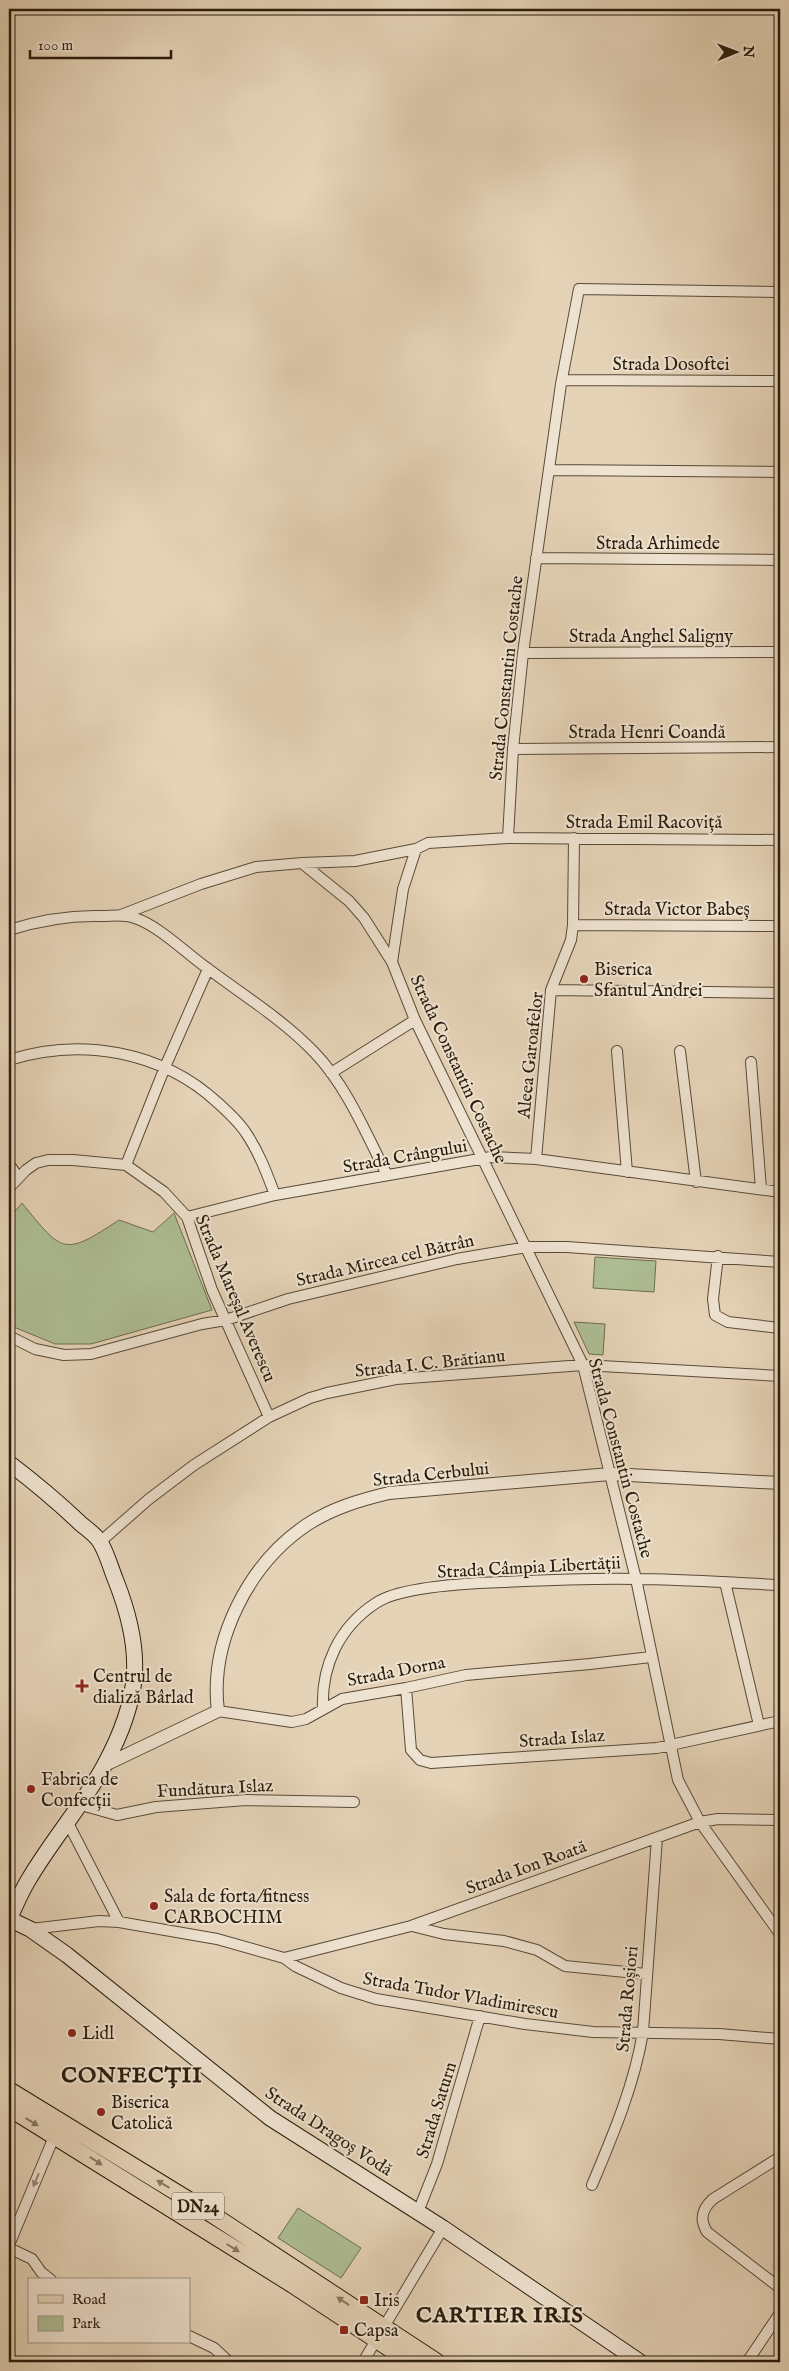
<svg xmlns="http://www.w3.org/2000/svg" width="789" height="2371" font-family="'IM FELL English',serif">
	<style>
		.green { fill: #aebe94; stroke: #6c6e50 }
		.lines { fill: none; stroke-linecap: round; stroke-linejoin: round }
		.minor-casing { stroke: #594a37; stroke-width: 12 }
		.tertiary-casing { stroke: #594a37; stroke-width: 14 }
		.secondary-casing { stroke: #2a1d0c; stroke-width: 17 }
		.primary-casing { stroke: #2a1d0c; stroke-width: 18 }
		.minor { stroke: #eee2d0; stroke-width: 10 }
		.tertiary { stroke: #eee2d0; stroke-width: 12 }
		.secondary { stroke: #eee2d0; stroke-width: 15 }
		.primary { stroke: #e5d3b7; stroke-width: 16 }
		.oneway { fill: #887862 }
		.oneway2 { fill: #968978 }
		.poi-dot { fill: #8f2418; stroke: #eee2d0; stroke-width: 2 }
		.labels { text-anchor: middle; stroke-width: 4; stroke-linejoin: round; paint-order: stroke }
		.shield { fill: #eee2d0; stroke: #655847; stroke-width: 1 }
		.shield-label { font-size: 16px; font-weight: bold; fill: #2a1d0c }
		.street-label { font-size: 18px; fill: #2a1d0c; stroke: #eee2d0 }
		.poi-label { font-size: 18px; fill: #2a1d0c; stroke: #eee2d0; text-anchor: start }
		.district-label { font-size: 22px; font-weight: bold; letter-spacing: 1px; fill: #2a1d0c; stroke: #eee2d0 }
	</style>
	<rect width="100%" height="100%" fill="#e5d3b7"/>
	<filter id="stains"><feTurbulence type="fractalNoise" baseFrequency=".004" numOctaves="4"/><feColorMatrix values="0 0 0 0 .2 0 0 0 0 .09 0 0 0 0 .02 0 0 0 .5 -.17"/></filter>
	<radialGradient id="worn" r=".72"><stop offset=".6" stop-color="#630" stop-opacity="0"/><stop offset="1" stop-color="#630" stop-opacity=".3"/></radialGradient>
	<!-- green -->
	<path class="green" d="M22,1203C63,1253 63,1257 119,1220L153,1232L174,1213L212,1310L91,1344H55L9,1325V1218Z
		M595,1257L656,1261L654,1292L593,1288Z
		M574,1322L605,1324L603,1355L589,1354Z
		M298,2208L361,2248L341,2278L278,2238Z"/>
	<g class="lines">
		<!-- minor casing -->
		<g class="minor-casing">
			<path id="minor" d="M780,292L579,289L561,384L523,653L513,749L508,838L428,843L416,849L403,889L392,962L415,1020L583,1365L636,1579L678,1780L700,1822L780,1934
				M562,380L780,381
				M549,470L780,472
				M536,558L780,560
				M523,653L780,652
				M513,749L780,747
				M508,838L780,840
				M302,863L349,901L364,918L392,962
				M121,915L201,884L256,867L302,863L355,861L416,849
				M573,925L780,926
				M9,930C40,920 69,915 102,916C113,916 124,914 135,918C159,926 186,953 207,968C243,995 282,1019 314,1052C346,1085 366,1133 387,1175
				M551,990L780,993
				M617,1051L627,1172
				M680,1051L696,1182
				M9,1060C81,1037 162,1051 218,1103C228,1112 239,1122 246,1133C259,1152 267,1174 275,1195
				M751,1062L761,1189
				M331,1073L415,1020
				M536,1159L551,990L571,940L573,925L574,838
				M9,1164L18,1177
				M126,1165L165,1067L208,969
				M9,1188L26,1170L36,1163L48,1160H73L126,1165L164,1192L187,1217L212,1290L269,1417
				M187,1217L275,1195L491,1157L536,1159L780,1192
				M718,1256L713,1299L715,1315L728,1322L780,1328
				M9,1336L35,1349L64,1355L91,1354L202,1324L226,1320L288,1299L457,1259L527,1247H567L780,1262
				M100,1542L149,1499L194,1465L269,1417L310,1398L327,1393L396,1379L583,1365L780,1376
				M725,1582L759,1725
				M406,1688L411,1750L420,1760L431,1763L657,1748L780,1721
				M323,1709C321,1666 339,1627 376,1603C401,1586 473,1583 503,1582C547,1580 592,1578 636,1579C684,1579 732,1583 780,1585
				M218,1711L292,1722L306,1719L342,1699L406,1688L466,1675L590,1664L651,1657
				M81,1805L117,1815L156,1807L246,1800L354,1802
				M68,1823L119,1922
				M412,1926L444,1934L504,1941L537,1950L565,1966L646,1974
				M31,1929L99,1921L119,1922L217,1939L284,1958L295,1966L341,1988L376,1999L525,2024L593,2032L719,2034L780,2039
				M284,1958L411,1926L700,1822L718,1819L780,1820
				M780,2157L713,2199C702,2209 699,2219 707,2232L780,2288
				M592,2185C613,2135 634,2086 643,2032L657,1838
				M418,2212L437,2164L480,2016
				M9,2245L56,2132
				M9,2248L32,2259L41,2272L51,2280
				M189,2336L214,2348L229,2362
				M363,2362L443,2228
				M747,2362L780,2313"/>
		</g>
		<!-- tertiary casing -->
		<g class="tertiary-casing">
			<path id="tertiary" d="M105,1765L218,1711C209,1641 249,1563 308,1524C333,1508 360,1500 389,1493L610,1474L780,1483"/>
		</g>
		<!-- secondary casing -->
		<g class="secondary-casing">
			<path id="secondary" d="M9,1463C34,1482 58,1502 81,1524C87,1529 96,1535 100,1542C107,1553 111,1569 116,1581C144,1652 141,1698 104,1766C82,1806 52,1840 29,1879C21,1892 15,1906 9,1920
				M9,1919L30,1929L67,1955L270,2118L443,2228L640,2362"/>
		</g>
		<!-- primary casing -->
		<g class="primary-casing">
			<path id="primary" d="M9,2090L210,2213L437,2362
				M9,2108L293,2285L410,2362"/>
		</g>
		<!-- minor -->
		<use href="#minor" class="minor"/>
		<!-- tertiary -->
		<use href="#tertiary" class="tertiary"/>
		<!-- secondary -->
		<use href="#secondary" class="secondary"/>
		<!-- primary -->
		<use href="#primary" class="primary"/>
	</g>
	<!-- one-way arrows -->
	<defs><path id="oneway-solid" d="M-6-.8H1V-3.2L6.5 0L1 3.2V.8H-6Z" transform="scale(1.25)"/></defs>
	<g class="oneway">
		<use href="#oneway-solid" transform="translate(32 2122) rotate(31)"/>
		<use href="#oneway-solid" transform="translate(96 2161) rotate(33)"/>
		<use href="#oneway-solid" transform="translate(163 2184) rotate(-149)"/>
		<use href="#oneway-solid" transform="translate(233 2248) rotate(32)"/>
		<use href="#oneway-solid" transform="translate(343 2301) rotate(-147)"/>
	</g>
	<use class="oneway2" href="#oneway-solid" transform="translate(36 2180) rotate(113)"/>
	<!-- markers -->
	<g class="poi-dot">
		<circle cx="584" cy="979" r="5"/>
		<path d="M79.5 1678.5h5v5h5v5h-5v5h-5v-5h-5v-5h5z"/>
		<circle cx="31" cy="1789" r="5"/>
		<circle cx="154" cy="1906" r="5"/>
		<circle cx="72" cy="2033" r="5"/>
		<circle cx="101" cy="2112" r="5"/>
		<rect x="359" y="2295" width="10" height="10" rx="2.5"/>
		<rect x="339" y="2325" width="10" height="10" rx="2.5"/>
	</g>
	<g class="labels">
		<!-- shield labels -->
		<rect class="shield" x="172" y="2192.5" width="52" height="27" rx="4"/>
		<g class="shield-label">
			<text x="198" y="2212">DN24</text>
		</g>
		<!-- street labels -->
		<g class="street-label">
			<text x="671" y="370">Strada Dosoftei</text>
			<text x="658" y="549">Strada Arhimede</text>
			<text x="651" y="642">Strada Anghel Saligny</text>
			<text transform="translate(506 678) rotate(-84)" y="6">Strada Constantin Costache</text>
			<text x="647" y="738">Strada Henri Coandă</text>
			<text x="644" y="828">Strada Emil Racoviță</text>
			<text x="677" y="915">Strada Victor Babeș</text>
			<text transform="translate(530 1055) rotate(-84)" y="6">Aleea Garoafelor</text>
			<text transform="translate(459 1069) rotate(65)" y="6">Strada Constantin Costache</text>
			<text transform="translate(405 1156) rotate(-10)" y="6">Strada Crângului</text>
			<text transform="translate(385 1260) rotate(-13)" y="6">Strada Mircea cel Bătrân</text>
			<text transform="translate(236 1298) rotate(67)" y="6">Strada Mareșal Averescu</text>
			<text transform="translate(430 1363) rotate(-6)" y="6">Strada I. C. Brătianu</text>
			<text transform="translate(621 1458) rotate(75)" y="6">Strada Constantin Costache</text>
			<text transform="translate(431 1474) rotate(-6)" y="6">Strada Cerbului</text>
			<text transform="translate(529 1567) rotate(-3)" y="6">Strada Câmpia Libertății</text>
			<text transform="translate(396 1671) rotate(-11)" y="6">Strada Dorna</text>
			<text transform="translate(562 1738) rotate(-4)" y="6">Strada Islaz</text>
			<text transform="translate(215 1788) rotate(-3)" y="6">Fundătura Islaz</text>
			<text transform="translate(526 1867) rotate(-20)" y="6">Strada Ion Roată</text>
			<text transform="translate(461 1995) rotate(10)" y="6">Strada Tudor Vladimirescu</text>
			<text transform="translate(627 1999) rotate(-85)" y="6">Strada Roșiori</text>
			<text transform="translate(436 2110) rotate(-73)" y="6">Strada Saturn</text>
			<text transform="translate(329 2131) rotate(33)" y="6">Strada Dragoș Vodă</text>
		</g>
		<!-- poi labels -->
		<g class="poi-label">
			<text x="594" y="975">Biserica<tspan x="594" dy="21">Sfantul Andrei</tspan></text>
			<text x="93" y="1682">Centrul de<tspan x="93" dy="21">dializă Bârlad</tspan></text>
			<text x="41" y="1785">Fabrica de<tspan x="41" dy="21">Confecții</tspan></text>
			<text x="164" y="1902">Sala de forta/fitness<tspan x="164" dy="21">CARBOCHIM</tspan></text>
			<text x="82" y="2039">Lidl</text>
			<text x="111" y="2108">Biserica<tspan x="111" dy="21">Catolică</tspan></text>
			<text x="374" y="2306">Iris</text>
			<text x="354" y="2336">Capsa</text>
		</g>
		<!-- district labels -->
		<g class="district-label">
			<text x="132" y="2082">CONFECȚII</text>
			<text x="500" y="2322">CARTIER IRIS</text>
		</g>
	</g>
	<!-- margin -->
	<rect width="789" height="2371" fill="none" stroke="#e5d3b7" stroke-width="30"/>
	<rect x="10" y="10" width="769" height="2351" fill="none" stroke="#2a1d0c" stroke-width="2.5"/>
	<rect x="15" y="15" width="759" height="2341" fill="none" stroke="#2a1d0c"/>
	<!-- legend -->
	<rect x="28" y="2278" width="162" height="65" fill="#eee2d0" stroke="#a09382"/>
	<rect x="38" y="2295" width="25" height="8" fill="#e5d3b7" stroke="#a09382"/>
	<text x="72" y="2304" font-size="15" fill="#2a1d0c">Road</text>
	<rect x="38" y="2316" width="25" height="15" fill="#aebe94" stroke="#a09382"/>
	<text x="72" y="2328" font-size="15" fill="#2a1d0c">Park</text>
	<!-- north arrow -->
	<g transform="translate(736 52) rotate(89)" stroke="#eee2d0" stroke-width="4" paint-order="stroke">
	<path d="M0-4L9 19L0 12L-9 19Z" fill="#2a1d0c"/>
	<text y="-8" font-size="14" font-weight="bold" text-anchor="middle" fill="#2a1d0c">N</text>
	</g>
	<!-- scale -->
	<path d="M30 50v8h141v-8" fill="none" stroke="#2a1d0c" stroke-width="2.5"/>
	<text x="38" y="50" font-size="15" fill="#2a1d0c" stroke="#eee2d0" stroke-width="4" paint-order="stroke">100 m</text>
	<rect width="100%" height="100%" filter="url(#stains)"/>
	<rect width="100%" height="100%" fill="url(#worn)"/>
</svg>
